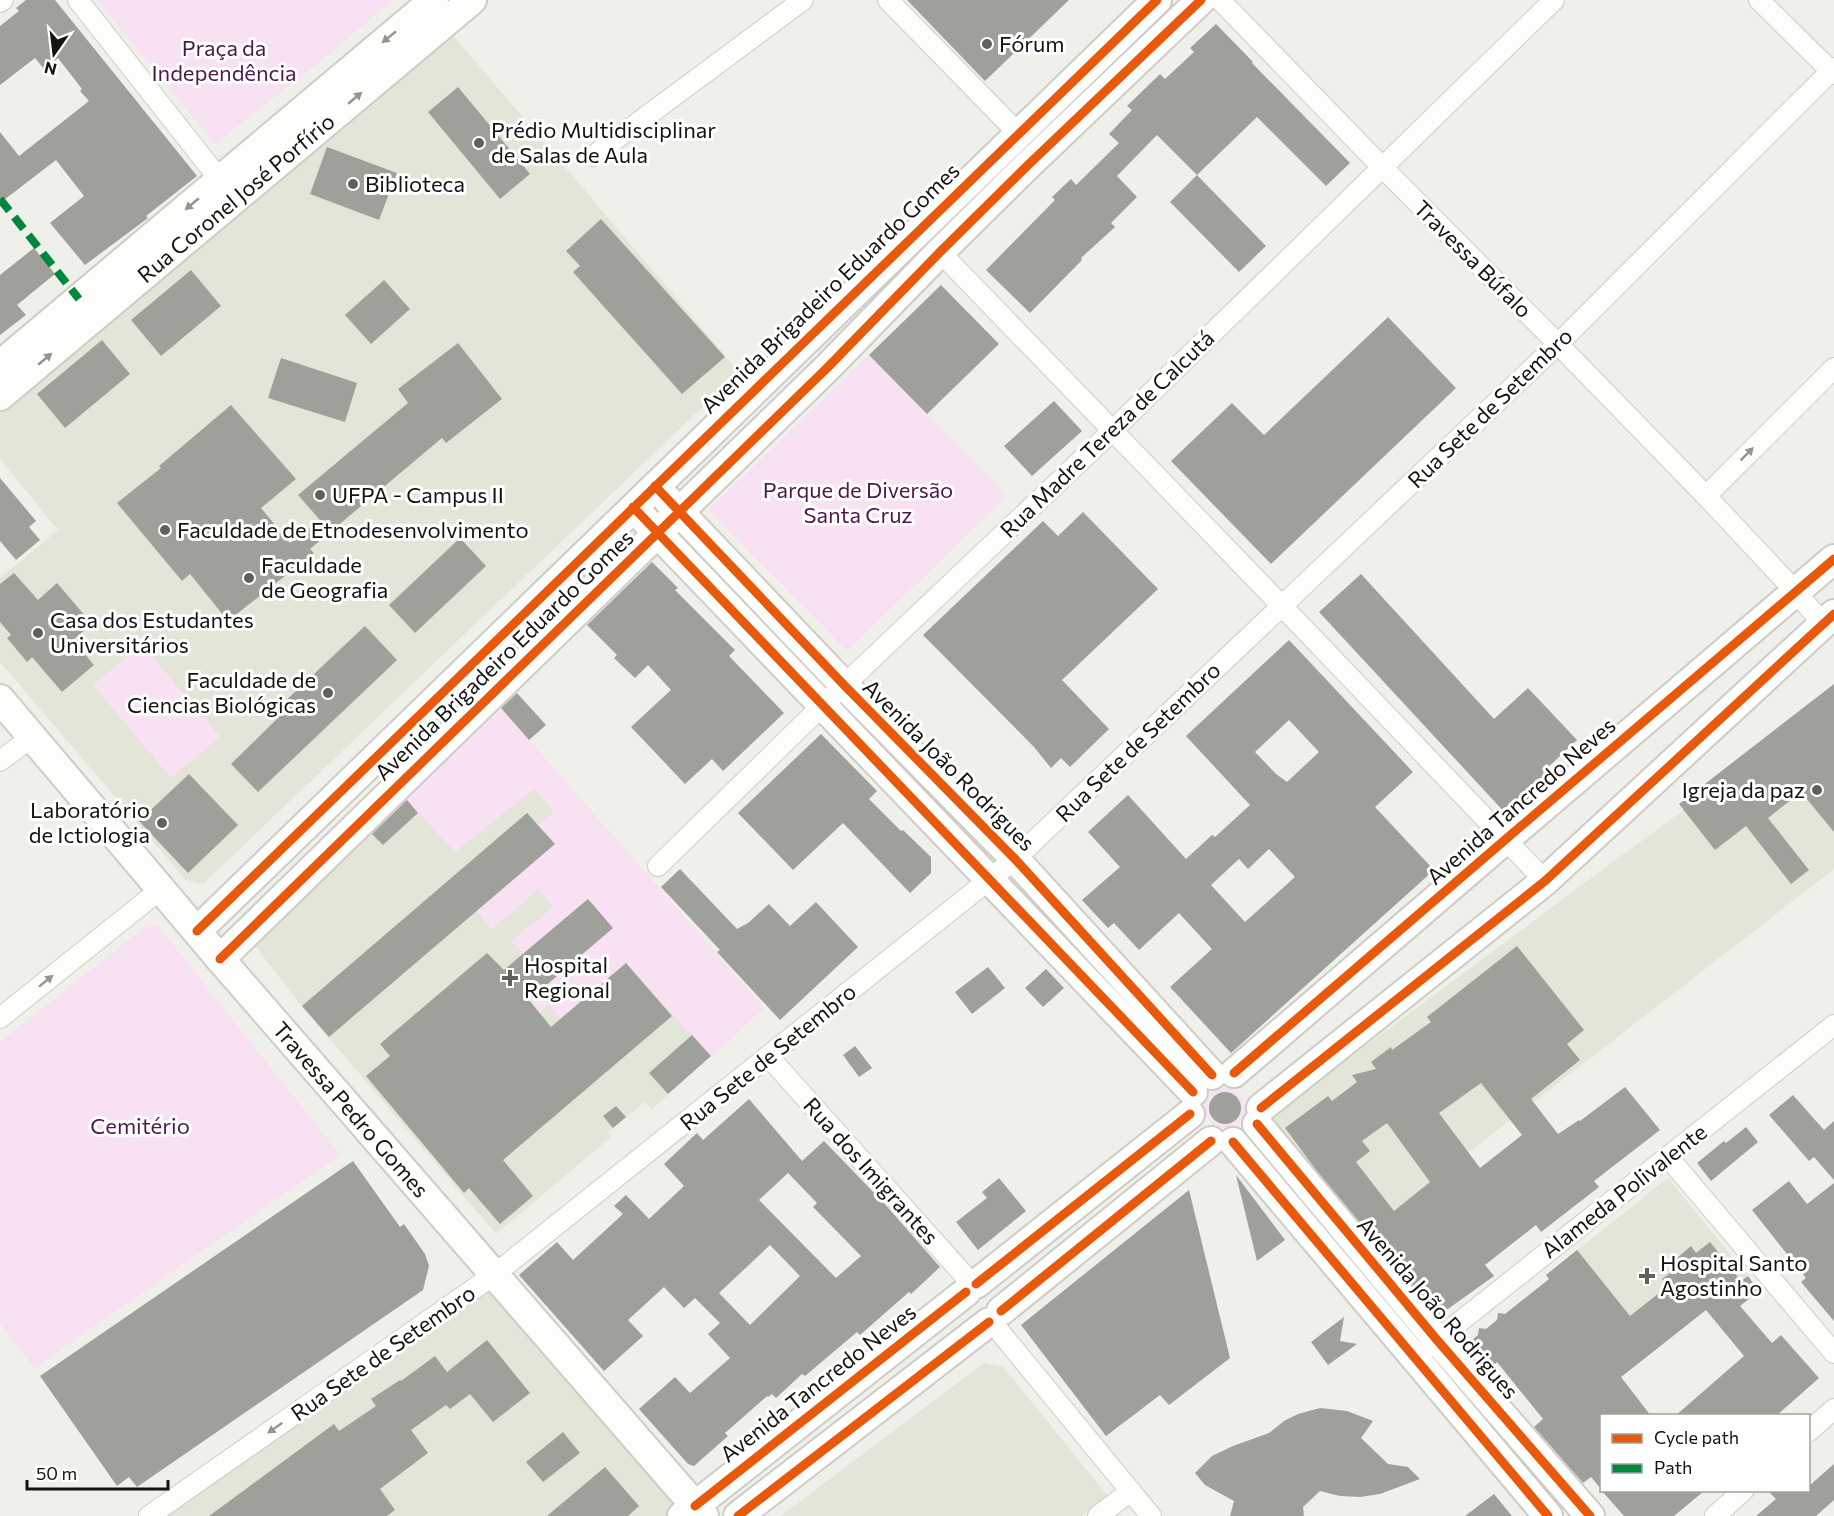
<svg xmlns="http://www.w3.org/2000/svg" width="1834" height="1516" font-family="Commissioner,sans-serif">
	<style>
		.built { fill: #e2e5d7 }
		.green { fill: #f7e1f2 }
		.building { fill: #a0a09b; fill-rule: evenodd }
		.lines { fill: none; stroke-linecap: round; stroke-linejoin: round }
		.street-casing { stroke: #cccdc7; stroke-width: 22 }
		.secondary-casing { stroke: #cccdc7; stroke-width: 32 }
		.street { stroke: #fdfdfc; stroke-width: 20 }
		.secondary { stroke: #fdfdfc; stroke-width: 28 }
		.quiet { stroke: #00873e; stroke-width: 8; stroke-dasharray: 15 8; stroke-linecap: butt }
		.cycleway-casing { stroke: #fff; stroke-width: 13 }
		.cycleway { stroke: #e8590c; stroke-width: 9 }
		.oneway { fill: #949491 }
		.poi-dot { fill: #60615b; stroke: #fff; stroke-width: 2 }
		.labels { text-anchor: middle; stroke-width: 6; stroke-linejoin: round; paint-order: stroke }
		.poi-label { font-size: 22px; fill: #13140f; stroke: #fff; text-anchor: start }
		.park-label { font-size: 22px; fill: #4e184e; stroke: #fff }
		.street-label { font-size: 22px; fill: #13140f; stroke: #fff }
	</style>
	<rect width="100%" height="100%" fill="#eff0e9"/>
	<!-- built -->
	<path class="built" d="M452,34L739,372L203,884L186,880L0,662V578L58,530L0,459V405Z
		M1834,698V869L1424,1187L1494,1276L1435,1319L1361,1237L1270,1117Z
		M497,704L764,1008L652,1109L645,1102L608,1132L611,1137L496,1234L300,1004L252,942Z
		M1668,1178L1748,1276L1628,1372L1572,1303L1489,1369L1478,1335L1479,1332L1483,1328L1486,1329L1497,1320L1502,1313L1506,1314L1549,1279L1546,1275Z
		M494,1280L688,1504L672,1516H157Z
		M984,1363L1003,1367L1108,1496L1081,1516H781Z"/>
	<!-- green -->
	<path class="green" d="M97,0H392L329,54L215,144Z
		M869,355L1007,496L847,651L709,510Z
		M142,644L220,737L171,778L93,685Z
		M497,704L764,1008L710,1057L626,963L560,1018L549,1005L539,1013L529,1000L612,928L587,899L523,954L511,941L553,907L538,889L492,930L476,911L554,844L538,825L554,812L534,789L455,852L403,796Z
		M149,924L159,927L340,1155L34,1368L0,1323V1042Z
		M1205 1108a20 20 0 1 1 40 0a20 20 0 1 1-40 0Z"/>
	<!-- building -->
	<path class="building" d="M26,0H55L197,176L146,216L148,218L85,265L50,223L84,196L56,160L0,203V132L19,156L89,101L80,91L82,89L58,58L44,69L35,58L0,85V26L19,11L16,8Z
		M907,0H1069L985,81Z
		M1216,24L1253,62L1252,63L1350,163L1326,186L1257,117L1197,175L1157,135L1117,176L1137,197L1111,223L1115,227L1081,258L1082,260L1030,313L986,270L1055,200L1052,197L1071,179L1076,185L1119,143L1109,134L1132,110L1127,106L1160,74L1165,79L1194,52L1190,48Z
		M458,87L530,174L500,199L428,112Z
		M327,147L397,173L379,220L310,194Z
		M1197,175L1266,246L1239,272L1170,202Z
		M601,219L725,357L682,394L573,272L580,266L566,251Z
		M34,248L55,274L17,305L26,315L0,335V275Z
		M191,270L221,306L161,356L131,320Z
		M384,280L410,309L371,344L345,315Z
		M941,285L999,344L927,414L869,355Z
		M1388,317L1456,388L1271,564L1171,461L1232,403L1264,435Z
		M102,340L130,374L65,428L37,394Z
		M458,343L502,399L446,443L442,438L310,549L314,553L228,621L190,574L182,581L117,503L161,468L159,466L231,405L296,479L261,508L290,543L320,520L298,495L408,403L398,389Z
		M281,358L357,383L345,422L268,398Z
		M1054,401L1082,431L1032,476L1004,446Z
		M0,478L36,521L29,527L40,540L16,560L0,541Z
		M1083,512L1158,589L1062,680L1109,729L1070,767L1061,758L1051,768L1034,747L923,635L1043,521L1058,536Z
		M460,538L486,566L415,633L389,605Z
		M652,562L678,588L675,590L735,650L729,656L784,713L723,771L712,759L685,784L631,727L671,690L648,665L635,678L614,658L617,655L587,625Z
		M14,573L38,600L57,583L92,624L73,640L94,665L62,692L32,657L27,662L7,638L11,635L0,622V584Z
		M1361,574L1494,719L1528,688L1577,740L1543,772L1550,780L1508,816L1319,612Z
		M365,626L397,660L258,792L231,764L286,710L281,705Z
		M1289,640L1413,772L1375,807L1434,870L1231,1053L1170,987L1212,949L1179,913L1139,950L1114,923L1108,928L1082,900L1120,867L1088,832L1128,795L1186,859L1212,835L1215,837L1250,805L1186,736ZM1289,720L1319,752L1287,782L1276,774L1255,752ZM1269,849L1295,877L1245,922L1211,885L1239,859L1248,869Z
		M1834,684V832L1801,792L1768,818L1809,870L1791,884L1746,826L1715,850L1679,804Z
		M517,693L546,725L529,740L501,708Z
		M821,734L877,791L869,799L901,831L903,830L931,857V873L910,893L843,823L793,870L738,813Z
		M189,774L238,825L188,873L139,821Z
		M407,800L418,813L383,845L372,834Z
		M527,813L555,844L329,1037L302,1006Z
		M680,869L737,929L748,923L769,904L790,926L816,902L858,947L780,1020L717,952L720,950L661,887Z
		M588,899L613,928L529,1000L551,1027L626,963L672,1016L503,1160L533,1196L500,1224L469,1188L464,1193L366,1076L390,1056L380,1044L487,953L504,970Z
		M1517,946L1584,1030L1567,1044L1580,1060L1531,1099L1558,1134L1579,1120L1580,1121L1625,1087L1660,1130L1594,1181L1599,1187L1541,1232L1536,1225L1485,1265L1494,1276L1438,1316L1317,1171L1285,1128L1328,1096L1332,1101L1357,1082L1352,1075L1376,1069L1371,1062L1391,1047L1392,1050L1431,1022L1427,1017ZM1481,1083L1522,1135L1480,1168L1439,1113ZM1387,1123L1430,1182L1394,1211L1356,1162L1370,1151L1362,1141Z
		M988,967L1005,988L972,1014L955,992Z
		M1046,969L1064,988L1043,1007L1025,988Z
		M692,1035L711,1056L668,1094L649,1073Z
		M855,1046L872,1068L859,1077L843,1055Z
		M1209 1108a16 16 0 1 1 32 0a16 16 0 1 1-32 0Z
		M1793,1095L1824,1130L1834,1121V1180L1814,1157L1809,1161L1769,1115Z
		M749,1099L802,1161L824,1141L883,1202L940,1267L911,1294L909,1292L860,1335L857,1332L805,1376L802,1374L776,1398L772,1394L768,1397L767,1396L725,1433L728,1436L694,1466L688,1464L639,1409L675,1377L690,1393L730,1358L708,1334L720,1323L695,1298L684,1308L664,1287L628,1320L643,1336L604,1371L519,1275L557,1242L573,1260L623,1214L614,1206L626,1195L649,1219L684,1186L664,1164L697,1133L703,1140ZM788,1173L817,1203L813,1207L861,1256L836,1278L759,1200ZM770,1245L800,1276L750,1325L719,1293Z
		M616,1106L626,1117L613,1128L603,1116Z
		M1746,1127L1758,1142L1711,1181L1697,1163L1724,1141L1726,1143Z
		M353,1161L400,1227L404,1224L425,1254L429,1266L423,1290L137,1487L129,1477L117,1486L40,1376Z
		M1236,1175L1285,1240L1257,1261Z
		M999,1178L1026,1211L978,1250L956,1222L987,1198L982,1192Z
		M1789,1181L1807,1204L1834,1183V1321L1801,1282L1806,1278L1752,1210Z
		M1189,1190L1230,1358L1169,1405L1160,1395L1106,1436L1021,1325Z
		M1710,1242L1741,1281L1748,1276L1759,1291L1740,1306L1772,1343L1781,1335L1819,1378L1776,1416H1675L1744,1356L1706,1310L1621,1377L1651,1416H1602V1490L1591,1477L1583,1483L1534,1427L1543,1419L1497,1362L1489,1369L1468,1343L1478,1335L1479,1328L1486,1329L1497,1320L1498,1313L1505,1314L1549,1279L1546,1275L1577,1250L1630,1316L1668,1286L1662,1279L1682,1264L1677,1258L1691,1246L1696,1253Z
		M1344,1317L1340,1341L1357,1344L1328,1365L1311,1342Z
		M487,1340L530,1393L493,1422L470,1394L450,1409L446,1405L411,1430L428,1453L380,1489L395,1510L387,1516H209L334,1424L339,1431L376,1406L371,1399L400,1380L401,1381L435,1356L447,1372Z
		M1320,1408L1347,1411L1373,1421L1361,1438L1388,1464L1408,1467L1420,1479L1380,1494L1360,1497L1340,1496L1320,1491L1303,1507L1304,1516H1230L1234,1501L1205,1485L1195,1473L1212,1456L1233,1446L1269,1433L1284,1421L1298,1414Z
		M563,1432L580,1453L543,1482L526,1462Z
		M1834,1464V1500L1816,1516H1756L1776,1499L1768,1491H1809V1486Z
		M605,1467L639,1506L628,1516H547Z
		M1602,1491H1704L1674,1516H1624Z
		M1494,1494L1512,1516H1465Z"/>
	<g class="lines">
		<!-- street casing -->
		<g class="street-casing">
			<path id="street" d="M78,0L228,190
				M888,0L1018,133
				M1220,0L1382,167L1558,344L1706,496L1796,592L1823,624
				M1759,0L1834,74
				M0,2L3,0
				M593,156L803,0
				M940,252L1282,606L1545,881
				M1706,496L1834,368
				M0,761L32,737
				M658,866L823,705L1112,431L1554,0
				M0,1018L161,889
				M768,1056L973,1285
				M1668,1157L1834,1353
				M991,1321L1151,1516
				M1428,1347L1834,1025
				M1808,1432L1834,1409
				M149,1516L495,1274L1015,859L1558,344L1834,68
				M1098,1516L1131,1491
				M1715,1516L1744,1490"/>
		</g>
		<!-- secondary casing -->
		<g class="secondary-casing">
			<g id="secondary">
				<path d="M0,365L434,0"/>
				<path id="s1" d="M0,396L472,0"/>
				<path d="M667,499L844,685L1015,859L1212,1075"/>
				<path d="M644,519L1193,1092"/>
				<path id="s2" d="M0,699L220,959L704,1516"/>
				<path d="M197,931L1157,0"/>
				<path d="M220,959L827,368L940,252L1027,166L1201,0"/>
				<path d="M1234,1073L1506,839L1834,559"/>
				<path d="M1261,1108L1545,881L1834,614"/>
				<path d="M1257,1124L1437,1340L1590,1516"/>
				<path d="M1233,1142L1548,1516"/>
				<path d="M976,1284L1190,1114"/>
				<path d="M1001,1311L1211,1141"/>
				<path d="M682,1516L966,1292"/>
				<path d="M738,1516L989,1322"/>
			</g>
		</g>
		<!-- street -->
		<use href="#street" class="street"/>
		<!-- secondary -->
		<use href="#secondary" class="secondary"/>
		<!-- quiet -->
		<path class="quiet" d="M0,199L79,299"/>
		<!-- cycleway casing -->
		<g class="cycleway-casing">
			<path id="cycleway" d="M655,486L844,685L1015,859L1212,1075
				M633,507L1193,1092
				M197,931L1157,0
				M220,959L827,368L940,252L1027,166L1201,0
				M1234,1073L1506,839L1834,559
				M1261,1108L1545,881L1834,614
				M1257,1124L1437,1340L1590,1516
				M1233,1142L1548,1516
				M976,1284L1190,1114
				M1001,1311L1211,1141
				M695,1506L966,1292
				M738,1516L989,1322"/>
		</g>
		<!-- cycleway -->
		<use href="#cycleway" class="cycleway"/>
	</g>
	<!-- one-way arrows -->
	<defs><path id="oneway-solid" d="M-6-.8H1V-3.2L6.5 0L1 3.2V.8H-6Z" transform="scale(1.5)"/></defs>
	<g class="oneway">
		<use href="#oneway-solid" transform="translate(389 37) rotate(141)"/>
		<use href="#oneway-solid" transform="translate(355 98) rotate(-40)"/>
		<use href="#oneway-solid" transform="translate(192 204) rotate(140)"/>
		<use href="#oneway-solid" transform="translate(45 359) rotate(-40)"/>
		<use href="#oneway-solid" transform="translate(1747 454) rotate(-45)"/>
		<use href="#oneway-solid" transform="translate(46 981) rotate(-39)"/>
		<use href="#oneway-solid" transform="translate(275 1428) rotate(145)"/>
	</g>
	<!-- markers -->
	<g class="poi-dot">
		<circle cx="987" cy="44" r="6"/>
		<circle cx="479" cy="143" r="6"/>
		<circle cx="353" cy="184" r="6"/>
		<circle cx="320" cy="495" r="6"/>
		<circle cx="165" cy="530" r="6"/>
		<circle cx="249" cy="578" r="6"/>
		<circle cx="38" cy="633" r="6"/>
		<circle cx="328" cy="693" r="6"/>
		<circle cx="1817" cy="790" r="6"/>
		<circle cx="162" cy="823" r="6"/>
		<path d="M507 969h6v6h6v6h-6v6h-6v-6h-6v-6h6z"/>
		<path d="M1644 1267h6v6h6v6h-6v6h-6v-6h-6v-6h6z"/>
	</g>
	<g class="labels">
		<!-- poi labels -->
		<g class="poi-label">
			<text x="999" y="52">Fórum</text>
			<text x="491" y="138">Prédio Multidisciplinar<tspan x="491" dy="25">de Salas de Aula</tspan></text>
			<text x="365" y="192">Biblioteca</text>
			<text x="332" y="503">UFPA - Campus II</text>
			<text x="177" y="538">Faculdade de Etnodesenvolvimento</text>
			<text x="261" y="573">Faculdade<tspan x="261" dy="25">de Geografia</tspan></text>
			<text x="50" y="628">Casa dos Estudantes<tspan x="50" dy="25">Universitários</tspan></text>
			<text x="316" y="688" text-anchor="end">Faculdade de<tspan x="316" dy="25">Ciencias Biológicas</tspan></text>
			<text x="1805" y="798" text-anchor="end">Igreja da paz</text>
			<text x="150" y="818" text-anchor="end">Laboratório<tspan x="150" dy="25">de Ictiologia</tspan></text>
			<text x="524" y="973">Hospital<tspan x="524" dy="25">Regional</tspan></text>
			<text x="1660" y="1271">Hospital Santo<tspan x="1660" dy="25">Agostinho</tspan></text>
		</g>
		<!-- park labels -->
		<g class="park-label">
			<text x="224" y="56">Praça da<tspan x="224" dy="25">Independência</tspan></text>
			<text x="858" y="498">Parque de Diversão<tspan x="858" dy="25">Santa Cruz</tspan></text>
			<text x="140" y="1134">Cemitério</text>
		</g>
		<!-- street labels -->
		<g class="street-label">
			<text dy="8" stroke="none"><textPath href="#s1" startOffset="308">Rua Coronel José Porfírio</textPath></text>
			<text transform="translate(1473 259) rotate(45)" y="8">Travessa Búfalo</text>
			<text transform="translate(830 288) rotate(-44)" y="8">Avenida Brigadeiro Eduardo Gomes</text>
			<text transform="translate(1490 408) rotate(-44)" y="8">Rua Sete de Setembro</text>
			<text transform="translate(1107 434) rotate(-44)" y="8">Rua Madre Tereza de Calcutá</text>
			<text transform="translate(504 655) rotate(-44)" y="8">Avenida Brigadeiro Eduardo Gomes</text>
			<text transform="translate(1138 742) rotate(-44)" y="8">Rua Sete de Setembro</text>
			<text transform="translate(949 765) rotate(45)" y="8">Avenida João Rodrigues</text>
			<text transform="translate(1521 801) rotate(-41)" y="8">Avenida Tancredo Neves</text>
			<text transform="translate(768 1057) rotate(-39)" y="8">Rua Sete de Setembro</text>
			<text dy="8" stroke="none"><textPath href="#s2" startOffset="540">Travessa Pedro Gomes</textPath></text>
			<text transform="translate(871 1171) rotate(48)" y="8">Rua dos Imigrantes</text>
			<text transform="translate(1624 1191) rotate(-38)" y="8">Alameda Polivalente</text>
			<text transform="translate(1438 1308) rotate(49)" y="8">Avenida João Rodrigues</text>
			<text transform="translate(383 1353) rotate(-35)" y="8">Rua Sete de Setembro</text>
			<text transform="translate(818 1383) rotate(-38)" y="8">Avenida Tancredo Neves</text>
		</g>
	</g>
	<!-- legend -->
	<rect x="1600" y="1414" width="210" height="78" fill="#ffffff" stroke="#a1a19f" stroke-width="1.5"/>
	<rect x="1612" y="1434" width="30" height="9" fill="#e8590c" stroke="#a1a19f" stroke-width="1.5"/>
	<text x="1654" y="1444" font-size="18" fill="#13140f">Cycle path</text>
	<rect x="1612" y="1464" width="30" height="9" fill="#00873e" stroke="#a1a19f" stroke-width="1.5"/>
	<text x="1654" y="1474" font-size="18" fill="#13140f">Path</text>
	<!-- north arrow -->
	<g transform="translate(54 54) rotate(194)" stroke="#ffffff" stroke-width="4.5" paint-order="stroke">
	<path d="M0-4.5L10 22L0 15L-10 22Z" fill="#13140f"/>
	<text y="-9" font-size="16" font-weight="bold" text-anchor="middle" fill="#13140f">N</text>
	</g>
	<!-- scale -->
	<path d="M27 1480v9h141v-9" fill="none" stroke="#13140f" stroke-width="3"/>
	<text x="36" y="1480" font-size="18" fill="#13140f" stroke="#ffffff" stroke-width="4.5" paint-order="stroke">50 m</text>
</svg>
